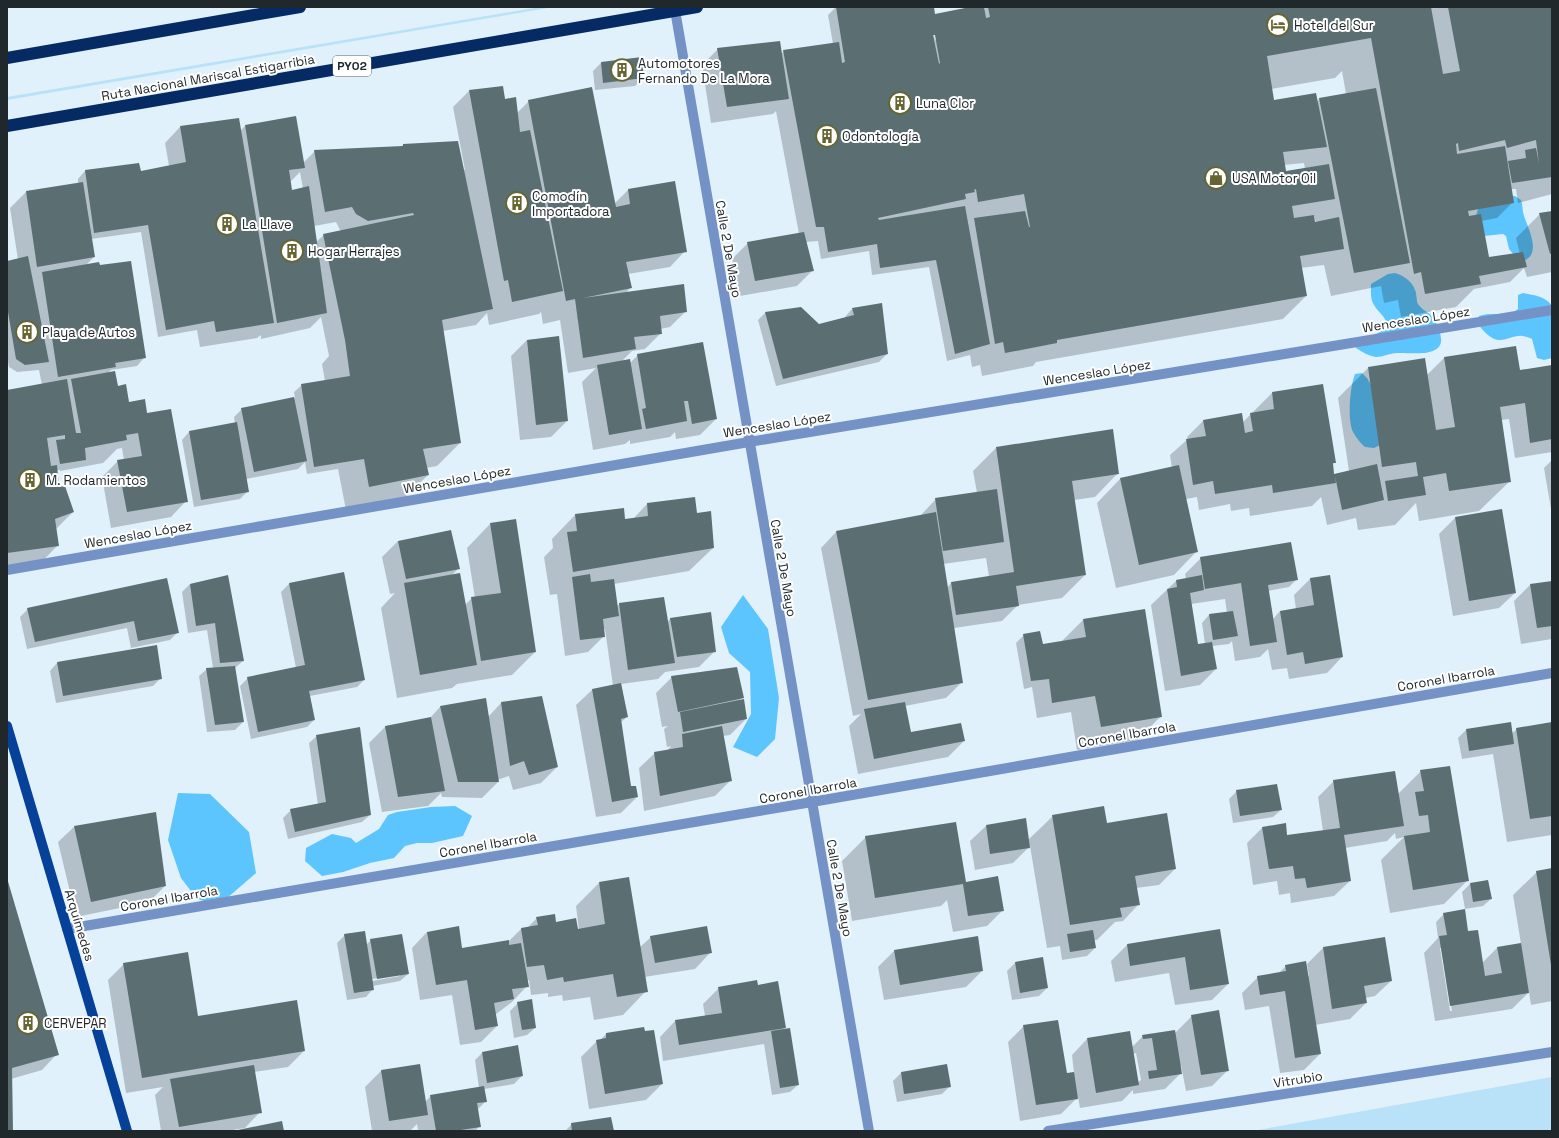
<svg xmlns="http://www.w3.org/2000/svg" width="1559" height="1138" font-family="'Space Grotesk',sans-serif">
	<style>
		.green { fill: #b9e1f8 }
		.forest { fill: #5cc5fd }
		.shadow { fill: #0003; fill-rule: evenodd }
		.building { fill: #5b6e71; fill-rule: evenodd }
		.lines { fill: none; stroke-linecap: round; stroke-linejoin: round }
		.minor { stroke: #7492c5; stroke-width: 10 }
		.major { stroke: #054099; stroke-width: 10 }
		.highway { stroke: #062a64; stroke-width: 12 }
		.labels { text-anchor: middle; stroke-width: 4; stroke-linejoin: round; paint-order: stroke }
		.shield { fill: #fff; stroke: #64686b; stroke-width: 1 }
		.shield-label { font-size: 12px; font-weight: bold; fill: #21282c }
		.poi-label { font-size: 13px; fill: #21282c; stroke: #fff; text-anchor: start }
		.street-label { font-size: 13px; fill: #21282c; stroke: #fff }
	</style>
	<rect width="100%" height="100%" fill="#e0f1fc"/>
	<!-- green -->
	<path class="green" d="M540,7H554L7,100V97Z
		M1552,1077V1131H1252Z"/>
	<!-- forest -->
	<path class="forest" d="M1512,196H1515L1521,200C1523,205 1522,211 1524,216C1528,228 1543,256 1522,261L1514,255L1509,249L1506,236L1503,234L1484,236L1475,219L1478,209Z
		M1395,273C1403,275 1412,281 1415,290C1417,294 1416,300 1418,304C1422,310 1428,312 1432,316C1437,322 1442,335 1441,342C1438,358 1408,352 1397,353C1390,353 1383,357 1376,357C1369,356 1362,352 1356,348L1355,341L1375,335L1387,327C1386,315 1379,314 1374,305C1370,299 1371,291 1371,284L1388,274Z
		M1523,293C1533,295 1546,296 1552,306V358L1544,360L1537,358L1532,339C1516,331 1511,341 1498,340C1490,339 1481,329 1477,322L1479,316C1493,311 1507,318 1518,309V295Z
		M1362,373L1367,378L1378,396L1380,445L1374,448L1365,447C1360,443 1356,437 1353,432C1347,419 1350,387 1355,374Z
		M743,595L768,629L779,698L775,739L757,757L733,747L751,714L750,672L729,653L721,627Z
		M178,793L210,794L249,832L256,873L226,899L211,903L197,899L181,878L168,840Z
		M455,806L472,816L463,836L432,843H417L405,846L394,858L370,863L343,872L322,876L305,861L306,848L332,834L351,838L356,843L379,829L388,815L397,812L431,807Z"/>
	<!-- shadow -->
	<path class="shadow" d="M836,7H933L934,15L975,7H983L984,9L986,7H1552V194L1518,203L1516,189H1511L1513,202L1497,218L1481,221L1489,258L1520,254L1516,238L1540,214L1552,212V272L1527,277L1524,268L1510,282L1474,289L1456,307L1401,317L1398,300L1384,303L1381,286L1331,296L1324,265L1301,268L1306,296L1283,319L1036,362L1033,366L982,376L980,365L972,367L970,355L947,361L929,267L872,275L869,251L821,259L818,241L806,242L813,270L797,286L740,296L732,259L748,243L799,234L776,111L773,114L711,123L702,65L718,49L781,54L784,51L833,44L828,15ZM933,32H935L937,39L935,40ZM1342,71L1346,94L1319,99L1317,102H1273L1271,89L1335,78ZM1304,163L1305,169L1285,173L1284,165ZM1314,215L1316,223H1314L1313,216Z
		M641,58L643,78L635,86L595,90L593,71L601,63Z
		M502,87L505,100L517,113L529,101L614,204L628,190L685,251L670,267L628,274L630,288L626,293L686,311L670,327L660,329L661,333L645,349L632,351L621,362L630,363L638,355L716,419L700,435L676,439L675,432L670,437L630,444V440L625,444L593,450L582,382L596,368L568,373L560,320L543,324L541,312L539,314L489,325L487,313L476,325L443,331L460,443L437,466L426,468L428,475L404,498L346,510L338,469L307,474L305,462L298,469L246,479L248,491L240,499L194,507L182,440L189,432L235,424L234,417L242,409L295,398L294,392L302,385L325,381L322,364L329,356L321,317L310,328L261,339V335L257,338L200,347L197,330L158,337L141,232L91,239L94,257L85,266L144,358L137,366L111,370L108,373L128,404L146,414L186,501L171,517L111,528L102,477L118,461L124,460L122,448L117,449L103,463L60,471V470H56L58,488L73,512L56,529L58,545L35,569L7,573V391L42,385L39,370L17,372L9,367L7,356V262L18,260L10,208L26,192L78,184V179L85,171L140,173L169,166L165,143L180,127L240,131L245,126L303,163L315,151L401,147L403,145L465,170L453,107L469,91ZM300,172L303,189L291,191L290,182ZM336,222L340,230L342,231L324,235L316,242L314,226Z
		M852,309L887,354L879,362L776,386L758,320L766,312L818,325L845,318V317Z
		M558,337L567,421L551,437L520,440L511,356L527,340Z
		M1444,358L1519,371L1552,366V452L1515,458L1509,419L1501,420L1510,481L1479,511L1419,521L1416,503L1395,525L1358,530L1356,518L1327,525L1321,497L1312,506L1250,516L1249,508L1231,511L1230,504L1199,510L1197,497L1186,499L1197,551L1174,575L1116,588L1097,503L1120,479L1172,468L1170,455L1188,439L1187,437L1203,421L1243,422L1272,393L1322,385L1335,462L1332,465L1334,476L1349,471L1338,398L1368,368L1427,375Z
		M997,447L1118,473L1095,497L1074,500L1085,575L1062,598L1018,605L1002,621L954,628L962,682L946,698L905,706L910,733L964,741L948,757L858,774L849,726L861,714L853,716L821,548L836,532L920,516L936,499L977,493L973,471ZM986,558L989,577L951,583L947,588L943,564Z
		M1552,460V515L1544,468Z
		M647,504L696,514L713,548L689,571L614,584L617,606L620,604L667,623L670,619L715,651L699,667L665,672L658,679L621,684L627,717L620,723L631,787L637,797L621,813L596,817L576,705L592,690L613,686L605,629L603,630L604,636L588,652L565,656L557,594L550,595L544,557L553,548L552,539L575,515L624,520L633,519Z
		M1455,518L1515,593L1499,608L1453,616L1439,534Z
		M490,524L535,652L512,675L457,684L452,688L397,698L381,608L395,593L390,594L382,557L398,541L459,568L451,576L465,605L472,598H475L467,548Z
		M1201,558L1296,580L1289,587L1268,591L1273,619L1280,611L1296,609L1294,595L1310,579L1329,576L1342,657L1327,673L1289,679L1287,668L1272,670L1268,649L1260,657L1235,661L1232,641L1229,644L1212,646L1216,669L1200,685L1165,691L1151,605L1176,581L1186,579L1185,574ZM1225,599L1227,613L1209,615L1202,623L1205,644L1197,645L1191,604Z
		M343,573L364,680L357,687L310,696L314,720L307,727L251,739L240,686L248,678L296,668L281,592L289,584Z
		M227,576L243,661L235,668L243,722L235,730L207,732L199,676L207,669L213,668L207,630L188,633L182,592L190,584Z
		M167,580L178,632L170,640L131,648L127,628L27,649L20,617L28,609Z
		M1552,582V639L1521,644L1514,601L1530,585Z
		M1083,620L1161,716L1138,740L1077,750L1071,712L1037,718L1032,687L1024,689L1016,643L1024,635L1042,646L1061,642Z
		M57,663L161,678L153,686L56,703L50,671Z
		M672,677L742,697L739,701L746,719L730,735L723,736L731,780L715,796L644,811L639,768L655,753L667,751L671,746L667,747L664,729L668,726L662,727L656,693Z
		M501,703L557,767L541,783L513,790L509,776L497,780L498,782L482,798L442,797L441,793L428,806L382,812L369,743L385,727L430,718L440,707L488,717Z
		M1552,723V835L1507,842L1493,754L1462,759L1458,738L1466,730L1511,734L1517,729Z
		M317,736L370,815L362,822L288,839L283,818L291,810L318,805L309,743Z
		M1421,771L1467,881L1444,904L1390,913L1381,860L1404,837L1396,839L1395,833L1387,841L1345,848L1350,881L1334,896L1291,903L1290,893L1279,895L1277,881L1253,885L1247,843L1262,828L1287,837L1323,831L1318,797L1334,781L1398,794Z
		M1237,791L1281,810L1273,817L1233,823L1229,799Z
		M1053,816L1106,825L1175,869L1159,885L1136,888L1138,905L1123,921L1115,922L1097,940H1094L1095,948L1087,956L1062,960L1060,946L1047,948L1030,846L1013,863L975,870L970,841L986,826L1025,819L1028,840Z
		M74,827L165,886L149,902L76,917L58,842Z
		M866,837L965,884L1003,910L987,926L953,932L947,900L941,906L852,921L842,861Z
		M1552,869V1001L1531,1005L1529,992L1512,1009L1435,1021L1424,953L1438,938L1436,922L1444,914L1468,932L1482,963L1497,948L1521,944L1513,895L1537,872ZM1440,948H1442L1452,1011H1450Z
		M7,880L57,1054L42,1070L11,1079L12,1131H7Z
		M1488,881L1491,899L1483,906L1465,909L1462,892L1470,884Z
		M599,883L639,948L651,937L710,953L695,969L644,977L646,991L623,1015L594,1020L590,997L563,1001L562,995L548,997V993L531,995L529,980L526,981L527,986L512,1002L495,1015L497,1026L481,1042L460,1045L452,995L420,1000L412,948L427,932L461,949L509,941L521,929L527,928L537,918L579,930L576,906Z
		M1219,930L1228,984L1212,1000L1175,1005L1169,973L1115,982L1111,961L1127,945Z
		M345,935L366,945L371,940L408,974L400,981L373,986V989L366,997L347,1000L337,943ZM400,974V976L372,981V979Z
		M1323,948L1391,981L1375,996L1365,998L1366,1003L1350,1019L1315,1025L1320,1054L1304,1070L1280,1073L1269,1006L1245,1010L1242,993L1258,977L1278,974L1286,966L1309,976L1307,964Z
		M894,951L982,971L966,987L884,1000L878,967Z
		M1042,958L1047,988L1039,996L1012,1000L1007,971L1015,963Z
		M124,964L197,1017L304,1051L288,1067L254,1072L260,1112L245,1128L227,1131H161L155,1095L163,1087L126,1093L108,980Z
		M757,986L785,1027L782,1030L798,1085L790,1092L772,1095L764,1044L663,1061L660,1037L675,1021L705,1016L703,1004L719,988Z
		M518,1003L535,1028L527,1035L514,1038L510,1011Z
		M1192,1016L1228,1070L1212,1086L1186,1091L1181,1065L1180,1066L1181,1073L1165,1089L1133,1094V1090L1122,1101L1080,1108L1078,1097L1061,1114L1020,1121L1008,1042L1024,1026L1066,1075L1074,1073L1072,1055L1087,1039L1132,1047L1143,1036L1175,1033ZM1136,1053L1141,1080L1137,1083L1133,1054Z
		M606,1034L662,1084L646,1100L589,1109L581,1057L597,1041L600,1040Z
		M482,1053L522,1076L514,1084L484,1089L486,1101L477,1110L480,1126L475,1131H418L417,1124L411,1130L405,1131H372L365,1087L381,1071L419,1065L425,1102L431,1096L479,1088L475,1060Z
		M946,1065L950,1086L942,1094L897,1102L893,1081L901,1073Z
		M572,1124L613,1131H565Z"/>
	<!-- building -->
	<path class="building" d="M836,7H934L935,14L970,7H984L986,18L990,17L988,7H1431L1443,74L1460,71L1448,7H1552V177L1512,183L1508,161L1526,158L1525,150L1536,148L1539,164L1536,140L1507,148L1505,140L1459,151L1458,143L1456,144L1457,154L1505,146L1514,203L1468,211L1469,216L1481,214L1489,257L1523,252L1527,267L1479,276L1481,284L1425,294L1421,272L1414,274L1371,38L1267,56L1274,100L1316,93L1327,147L1283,152L1286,171L1329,164L1335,199L1292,206L1294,218L1314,215L1315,222L1339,217L1344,249L1300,256L1307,296L1057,340V343L1005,353L1003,342L995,344L974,218L1025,211L1029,227H1030L1024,194L978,202L976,189L974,190L975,192L965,194L966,199L878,218L879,220L965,206L990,344L955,354L936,260L880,268L877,244L828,252L824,227H816L783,50L839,42L842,63L845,62ZM933,35H935L940,63L939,64Z
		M780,41L789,99L727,107L717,48Z
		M642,57L644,78L603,83L601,62Z
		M503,86L505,99L516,97L520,132L530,130L563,291L512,302L508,280L504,281L469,90Z
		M592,87L616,207L630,204L628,189L675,181L687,252L626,262L632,288L583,298L684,284L687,312L660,316L662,334L634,337L636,349L583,358L575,299L566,301L528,100Z
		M1376,88L1410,263L1354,273L1319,98Z
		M296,116L305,168L289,170L292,190L309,186L327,313L277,323L245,125Z
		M239,118L274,323L216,332L214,321L166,330L148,225L94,233L85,170L139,163L141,171L186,162L180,126Z
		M458,141L493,309L442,320L461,443L423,449L429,475L369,487L364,459L314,467L301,384L350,376L345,340L323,234L414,215L413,213L368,221L356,214L352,207L325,212L314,150L403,146V144Z
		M83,182L95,257L37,267L26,191Z
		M1552,211V253L1550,254L1539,213Z
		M804,232L814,271L755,281L747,242Z
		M28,256L49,362L25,365L16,359L7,306V261Z
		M131,261L146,358L115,363L116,367L58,377L42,272L99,262L100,265Z
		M882,303L888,354L783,379L765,312L801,307L819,324L854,315L852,308Z
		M559,336L568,421L536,425L527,340Z
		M703,342L717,419L692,424L688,401H684L687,421L646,429L642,409L646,408L637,354Z
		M1516,346L1520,370L1552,365V439L1530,443L1525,403L1500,407L1511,482L1449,491L1446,473L1423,477L1426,495L1388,501L1385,481L1418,476L1416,462L1382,467L1368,367L1425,358L1436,430L1455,427L1444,357Z
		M630,359L642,429L609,435L597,365Z
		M115,371L118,386L126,384L129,402L145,399L147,413L171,409L188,502L127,512L117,460L142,456L138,433L126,435L127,440L85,448L86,460L60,464L56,440L65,439V435L47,438L51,466L57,465L59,487L65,486L74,512L55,519L59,546L7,553V390L67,379L76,433H81L71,379Z
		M1323,384L1336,463H1333L1334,474L1377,464L1384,500L1342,510L1335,476L1336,483L1273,493L1272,485L1215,494L1213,481L1193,485L1186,439L1206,436L1203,420L1242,413L1245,433L1253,431L1250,413L1274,409L1272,392Z
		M294,397L307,461L254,472L241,408Z
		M237,422L249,492L201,500L189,431Z
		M1113,429L1119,474L1072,481L1086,575L1016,586L1019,606L956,615L951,582L1014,572L996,447Z
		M1179,465L1198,552L1139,565L1120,478Z
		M997,489L1004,542L943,551L935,498Z
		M695,497L697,513L711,511L714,548L573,572L567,532L577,531L575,514L624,508L625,519L648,516L647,503Z
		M1502,509L1516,593L1469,601L1455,517Z
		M936,512L963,683L868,700L836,531Z
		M516,519L536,652L481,661L471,597L501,593L490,523Z
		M451,530L460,569L406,579L398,541Z
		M1291,542L1298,580L1268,585L1277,642L1250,646L1241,583L1205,589L1200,557Z
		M344,572L365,680L309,691L315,720L258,732L247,677L305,665L289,583Z
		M460,573L477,665L420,675L404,583Z
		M590,574L591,582L614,579L619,616L603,619L605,637L580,640L572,577Z
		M228,575L244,661L220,663L215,623L196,626L190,584Z
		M1202,575L1204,590L1190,593L1198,644L1212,642L1217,669L1181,676L1167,589L1177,587L1176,580Z
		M1330,575L1343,657L1305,664L1303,652L1287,655L1280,611L1314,605L1310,578Z
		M167,578L179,633L138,641L134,621L35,642L27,608Z
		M1552,581V626L1537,628L1530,584Z
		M664,597L675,663L628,670L619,603Z
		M1145,609L1162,717L1101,727L1095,696L1052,703L1049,679L1031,681L1023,634L1040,631L1043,644L1086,637L1083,619Z
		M1233,611L1238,636L1213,640L1209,614Z
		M711,612L716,652L677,657L670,618Z
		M157,645L162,679L63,696L57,662Z
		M235,666L244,722L215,725L206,668Z
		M737,667L744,698L678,712L671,676Z
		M621,683L628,717L621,719L631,786H636L638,797L612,802L592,689Z
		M542,696L558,767L529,775L524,761L510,766L501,702Z
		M486,698L499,782H458L440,706Z
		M744,699L747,719L683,732L680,712Z
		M905,702L911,732L961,723L965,741L874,759L864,709Z
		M431,717L445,791L398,797L385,726Z
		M1511,722L1514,744L1469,751L1466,729Z
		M1552,722V816L1530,819L1516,728Z
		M722,726L732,781L660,796L654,752L683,747L682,734Z
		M360,727L371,815L295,832L290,809L326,802L316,735Z
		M1450,766L1469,881L1413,890L1404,836L1430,832L1428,815L1419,816L1415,792L1424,791L1420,770Z
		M1395,771L1404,826L1344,835L1351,881L1307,888L1305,878L1295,879L1293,866L1269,869L1262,827L1286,823L1287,835L1340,828L1333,780Z
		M1277,784L1282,810L1240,816L1236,790Z
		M1104,806L1107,823L1167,813L1176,869L1135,876L1140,905L1120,908L1122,917L1070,925L1052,815Z
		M156,812L166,886L91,902L74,826Z
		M1026,818L1030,848L990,854L986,825Z
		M956,822L966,882L998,876L1004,911L968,916L963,884L875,898L865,836Z
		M1552,868V965H1551L1536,871Z
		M629,877L648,992L617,997L613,974L564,982L563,977L547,980L544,965L527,967L521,928L538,925L536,917L555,914L556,922L576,918L578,929L605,924L599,882Z
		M7,878L59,1055L12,1068L13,1131H7Z
		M1488,880L1492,899L1473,902L1470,883Z
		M1465,909L1468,931L1478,930L1485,976L1502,973L1497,947L1521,943L1529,993L1450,1006L1439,936L1447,935L1443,913Z
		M459,926L462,948L509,940V945L521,943L529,987L512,989L514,999L494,1003L498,1026L475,1030L467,980L436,985L427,932Z
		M707,926L712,953L655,963L650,936Z
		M1220,929L1229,984L1190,990L1185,957L1130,966L1127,944Z
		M1093,930L1096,948L1070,952L1067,934Z
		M365,931L374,990L354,993L344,934Z
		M402,934L409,974L377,979L370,939Z
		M978,936L983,971L900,985L894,950Z
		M1385,937L1392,981L1364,986L1367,1003L1332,1009L1323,947Z
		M188,952L198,1016L297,1000L305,1051L142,1078L123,963Z
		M1043,957L1048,988L1020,993L1015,962Z
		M1306,961L1321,1054L1295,1058L1285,991L1260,995L1257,976L1286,971L1285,965Z
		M757,980L758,985L778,981L786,1028L679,1045L675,1020L722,1013L718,987Z
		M532,999L536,1028L522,1030L517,1002Z
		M1219,1010L1229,1071L1201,1075L1191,1015Z
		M1058,1020L1067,1073L1074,1072L1078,1099L1036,1105L1023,1025Z
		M644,1027L645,1031L654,1030L663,1084L605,1094L596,1040L606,1038V1033Z
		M790,1028L799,1085L780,1088L771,1031Z
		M1175,1030L1182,1074L1149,1079L1148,1071L1157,1070L1152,1038L1143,1039L1142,1035Z
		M1130,1031L1139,1085L1096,1093L1087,1038Z
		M518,1045L523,1076L487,1083L482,1052Z
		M420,1064L428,1115L389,1121L381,1070Z
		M947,1064L951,1087L904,1094L901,1072Z
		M254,1065L262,1113L179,1127L170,1079Z
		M484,1086L487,1102L477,1103L481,1127L454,1131H436L430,1095Z
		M611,1117L614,1131H572L571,1123Z
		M282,1121L284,1131H238V1130Z"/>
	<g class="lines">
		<!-- minor -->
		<path class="minor" d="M675,10L869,1131
			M7,570L749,442L1552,310
			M67,929L812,802L1552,673
			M1048,1131L1552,1052"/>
		<!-- major -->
		<path class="major" d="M7,726L127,1131"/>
		<!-- highway -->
		<path class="highway" d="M7,58L300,7
			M7,126L697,7"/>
	</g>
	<!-- icons -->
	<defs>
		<g id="hotel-ring" transform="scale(1.15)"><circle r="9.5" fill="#fff" stroke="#666430" stroke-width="1.5"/><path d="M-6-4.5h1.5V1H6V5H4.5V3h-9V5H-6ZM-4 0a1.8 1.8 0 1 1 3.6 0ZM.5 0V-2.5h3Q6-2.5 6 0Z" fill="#666430"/></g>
		<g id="building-ring" transform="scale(1.15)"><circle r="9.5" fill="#fff" stroke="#666430" stroke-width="1.5"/><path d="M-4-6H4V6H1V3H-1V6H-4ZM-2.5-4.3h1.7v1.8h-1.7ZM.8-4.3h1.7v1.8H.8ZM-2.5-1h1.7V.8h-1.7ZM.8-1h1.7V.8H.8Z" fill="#666430"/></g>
		<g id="shop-ring" transform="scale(1.15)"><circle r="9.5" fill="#fff" stroke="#666430" stroke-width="1.5"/><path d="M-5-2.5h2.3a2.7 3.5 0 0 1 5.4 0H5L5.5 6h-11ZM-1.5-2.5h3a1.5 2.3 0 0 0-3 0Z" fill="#666430"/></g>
	</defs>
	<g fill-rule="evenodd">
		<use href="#hotel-ring" x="1278" y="25"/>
		<use href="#building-ring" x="622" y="70"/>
		<use href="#building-ring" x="900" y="103"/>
		<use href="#building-ring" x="827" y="136"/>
		<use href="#shop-ring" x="1216" y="178"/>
		<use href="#building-ring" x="517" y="203"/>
		<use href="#building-ring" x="227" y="224"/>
		<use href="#building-ring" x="292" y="251"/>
		<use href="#building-ring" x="27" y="332"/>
		<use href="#building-ring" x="30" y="480"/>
		<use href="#building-ring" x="28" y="1023"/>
	</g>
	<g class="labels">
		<!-- shield labels -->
		<rect class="shield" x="333" y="56" width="38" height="20" rx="3"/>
		<g class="shield-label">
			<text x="352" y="70">PY02</text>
		</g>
		<!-- poi labels -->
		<g class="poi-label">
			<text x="1294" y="30">Hotel del Sur</text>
			<text x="638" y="68">Automotores<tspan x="638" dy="15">Fernando De La Mora</tspan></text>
			<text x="916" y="108">Luna Clor</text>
			<text x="842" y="141">Odontología</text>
			<text x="1232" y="183">USA Motor Oil</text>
			<text x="532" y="201">Comodín<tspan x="532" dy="15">Importadora</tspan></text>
			<text x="242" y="229">La Llave</text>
			<text x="308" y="256">Hogar Herrajes</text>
			<text x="42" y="337">Playa de Autos</text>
			<text x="46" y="485">M. Rodamientos</text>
			<text x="44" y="1028">CERVEPAR</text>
		</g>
		<!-- street labels -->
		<g class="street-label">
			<text transform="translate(208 77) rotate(-10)" y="5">Ruta Nacional Mariscal Estigarribia</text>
			<text transform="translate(729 249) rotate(80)" y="5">Calle 2 De Mayo</text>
			<text transform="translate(1416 319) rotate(-9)" y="5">Wenceslao López</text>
			<text transform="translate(1097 372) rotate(-9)" y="5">Wenceslao López</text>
			<text transform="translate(777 424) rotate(-9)" y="5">Wenceslao López</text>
			<text transform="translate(457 479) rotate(-10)" y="5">Wenceslao López</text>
			<text transform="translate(138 534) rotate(-10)" y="5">Wenceslao López</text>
			<text transform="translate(784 568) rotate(80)" y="5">Calle 2 De Mayo</text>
			<text transform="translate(1446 678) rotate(-10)" y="5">Coronel Ibarrola</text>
			<text transform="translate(1127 734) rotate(-10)" y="5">Coronel Ibarrola</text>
			<text transform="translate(808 790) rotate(-10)" y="5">Coronel Ibarrola</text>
			<text transform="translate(488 844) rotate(-10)" y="5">Coronel Ibarrola</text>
			<text transform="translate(840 888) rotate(80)" y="5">Calle 2 De Mayo</text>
			<text transform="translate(169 898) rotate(-10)" y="5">Coronel Ibarrola</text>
			<text transform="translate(80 925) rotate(73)" y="5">Arquímedes</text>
			<text transform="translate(1298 1079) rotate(-9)" y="5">Vitrubio</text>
		</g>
	</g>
	<!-- border -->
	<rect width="1559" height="1138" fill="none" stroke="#21282c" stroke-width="16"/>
</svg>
